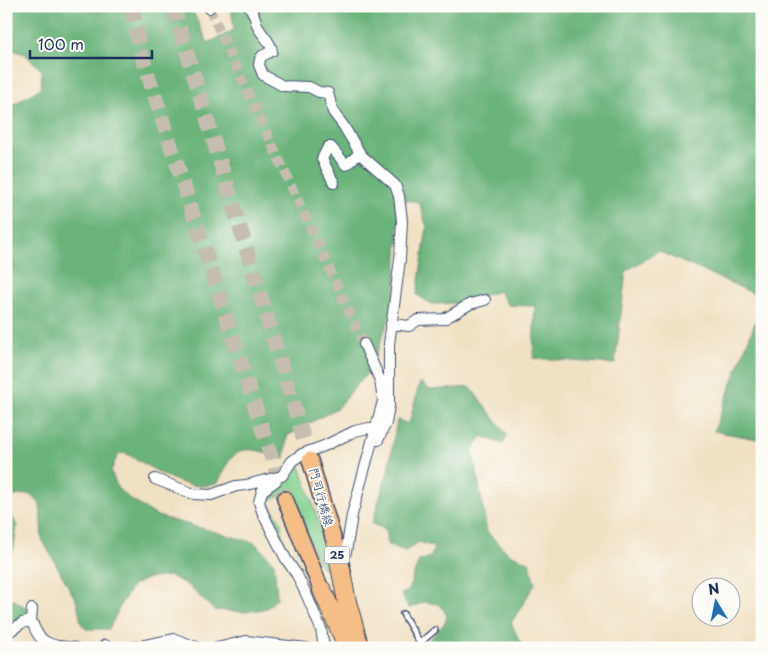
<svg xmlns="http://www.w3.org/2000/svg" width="768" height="654" font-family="'Playpen Sans','Klee One',sans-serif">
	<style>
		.green { fill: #84d190; stroke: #508077 }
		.forest { fill: #6bb37a; stroke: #43716c }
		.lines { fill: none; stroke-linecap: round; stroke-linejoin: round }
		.minor-tunnel { stroke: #c5bdaf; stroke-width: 10; stroke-dasharray: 10 5; stroke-linecap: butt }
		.primary-tunnel { stroke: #c5bdaf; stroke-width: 15; stroke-dasharray: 15 8; stroke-linecap: butt }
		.service-casing { stroke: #3b4a6d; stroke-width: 8 }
		.minor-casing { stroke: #3b4a6d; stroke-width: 12 }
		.primary-casing { stroke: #3b4a6d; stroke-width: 18 }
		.motorway-casing { stroke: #3b4a6d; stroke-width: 20 }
		.service { stroke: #fff; stroke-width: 5 }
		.minor { stroke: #fff; stroke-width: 10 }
		.primary { stroke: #f6be87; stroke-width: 15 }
		.motorway { stroke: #f6be87; stroke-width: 18 }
		.labels { text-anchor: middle; stroke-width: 4; stroke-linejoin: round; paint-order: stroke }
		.shield { fill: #fdfcf7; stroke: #5f6c8c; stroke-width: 1 }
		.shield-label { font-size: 11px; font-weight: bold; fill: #1b2f5e }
		.street-label { font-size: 12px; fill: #1b2f5e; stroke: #fdfcf7 }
	</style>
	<rect width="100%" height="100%" fill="#fdfcf7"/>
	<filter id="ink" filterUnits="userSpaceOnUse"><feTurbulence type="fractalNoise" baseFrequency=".02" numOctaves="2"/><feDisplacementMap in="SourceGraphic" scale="10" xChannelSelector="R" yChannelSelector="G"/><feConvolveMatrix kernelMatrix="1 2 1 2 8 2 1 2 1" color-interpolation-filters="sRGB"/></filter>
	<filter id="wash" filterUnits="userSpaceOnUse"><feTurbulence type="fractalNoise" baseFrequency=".0096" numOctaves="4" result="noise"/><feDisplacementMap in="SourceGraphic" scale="20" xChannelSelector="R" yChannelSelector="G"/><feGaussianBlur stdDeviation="1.12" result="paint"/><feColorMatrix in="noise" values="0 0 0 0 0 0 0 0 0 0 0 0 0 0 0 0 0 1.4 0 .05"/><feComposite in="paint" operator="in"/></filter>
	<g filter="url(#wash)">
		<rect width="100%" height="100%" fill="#f0e1c3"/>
		<!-- green -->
		<path class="green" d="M298,460L332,561L328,568H324L320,566L295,506L296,505L294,490L268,501L281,523L282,535L292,561L266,512L262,496C279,485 288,478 298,460Z"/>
		<!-- forest -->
		<path class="forest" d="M6,6H190L208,43L234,30L231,6H762V297L658,251L626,271L615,364L533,358L535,306L508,305L499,291L455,303L432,304L417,295L427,227L419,202L405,200L400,193L395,302L371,369L337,408L287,436L285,458C245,447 236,440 218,483C185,495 153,467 125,453L118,454L111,471L118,489L130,499L157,516L255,543L274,563L277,598L267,608L246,612L214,610L188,585L170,576L149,578L133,585L121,604L109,629H86L81,623L77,602L42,539L40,503L29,494L6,497V109L41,88L42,71L25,54L6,48Z
			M762,304V440L714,431Z
			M420,382L430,390L470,387L507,435L503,444L482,436L472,451L477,473L487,532L509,554L529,562L535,584L511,623L523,648H422L444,624L447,617L444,610L438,604L425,602L409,608L401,594L409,591L413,576L419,561L431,557L434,547L419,542L405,551L387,544L385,529L372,524L388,471L397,420L409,424Z
			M6,504L17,526L13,552L6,553Z
			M6,595L28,609L26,622L6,621Z"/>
	</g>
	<g filter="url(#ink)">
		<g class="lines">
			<!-- minor-tunnel -->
			<path class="minor-tunnel" d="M209,8L364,344"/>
			<!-- primary-tunnel -->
			<path class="primary-tunnel" d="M132,6L140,50L285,499
				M173,6L310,460"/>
			<!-- service casing -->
			<g class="service-casing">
				<path id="service" d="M403,614L420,643
					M414,648L435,630"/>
			</g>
			<!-- minor casing -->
			<g class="minor-casing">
				<path id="minor" d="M208,6L209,8
					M249,6C255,13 255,22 259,29C264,37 271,42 272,51L262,56L260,59L259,65L263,75L283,86L309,87L319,92L328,93L333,112L343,125L361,155L395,185L399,196L402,221L400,259L389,344V406L386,423L378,440H373
					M334,183L322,159L328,147H331L346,165L360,153
					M391,324L409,326L418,320L444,319L470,304L485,300
					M276,478V481L262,491L259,502L263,514L286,559L297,575L307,596L321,629L324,648
					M155,479L194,494L211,495L236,486L246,485L282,476L292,461L302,454L324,446L355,431L369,428L376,430
					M339,561L346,552L352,515L383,401L380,380L364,344
					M31,621L32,609
					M6,634L22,623L31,621C34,626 36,632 39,636C48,647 63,646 75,648
					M105,645L108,648
					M130,648L175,639L199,648
					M217,648L246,641L306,648"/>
			</g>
			<!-- primary casing -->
			<g class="primary-casing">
				<path id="primary" d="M310,460L343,571
					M285,499L325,599"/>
			</g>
			<!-- motorway casing -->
			<g class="motorway-casing">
				<path id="motorway" d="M339,561L347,602L360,648
					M322,590L348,648"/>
			</g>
			<!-- service -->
			<use href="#service" class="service"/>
			<!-- minor -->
			<use href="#minor" class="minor"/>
			<!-- primary -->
			<use href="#primary" class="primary"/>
			<!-- motorway -->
			<use href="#motorway" class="motorway"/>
		</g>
	</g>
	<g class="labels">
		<!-- shield labels -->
		<rect class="shield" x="324.5" y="546.5" width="25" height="17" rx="4"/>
		<g class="shield-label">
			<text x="337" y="559">25</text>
		</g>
		<!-- street labels -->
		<g class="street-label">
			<text transform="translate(321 497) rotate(74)" y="4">門司行橋線</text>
		</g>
	</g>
	<!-- margin -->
	<rect width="768" height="654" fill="none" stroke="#fdfcf7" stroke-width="25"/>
	<!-- north arrow -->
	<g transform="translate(716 602) rotate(350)"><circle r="24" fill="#fdfcf7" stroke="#a3aaba"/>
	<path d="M0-4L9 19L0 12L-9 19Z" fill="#1f6fb2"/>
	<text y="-8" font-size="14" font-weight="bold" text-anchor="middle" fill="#1b2f5e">N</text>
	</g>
	<!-- scale -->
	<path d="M30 50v8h122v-8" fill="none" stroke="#1b2f5e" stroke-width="2.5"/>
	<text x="38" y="50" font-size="15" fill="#1b2f5e" stroke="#fdfcf7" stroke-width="4" paint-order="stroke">100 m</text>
</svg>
